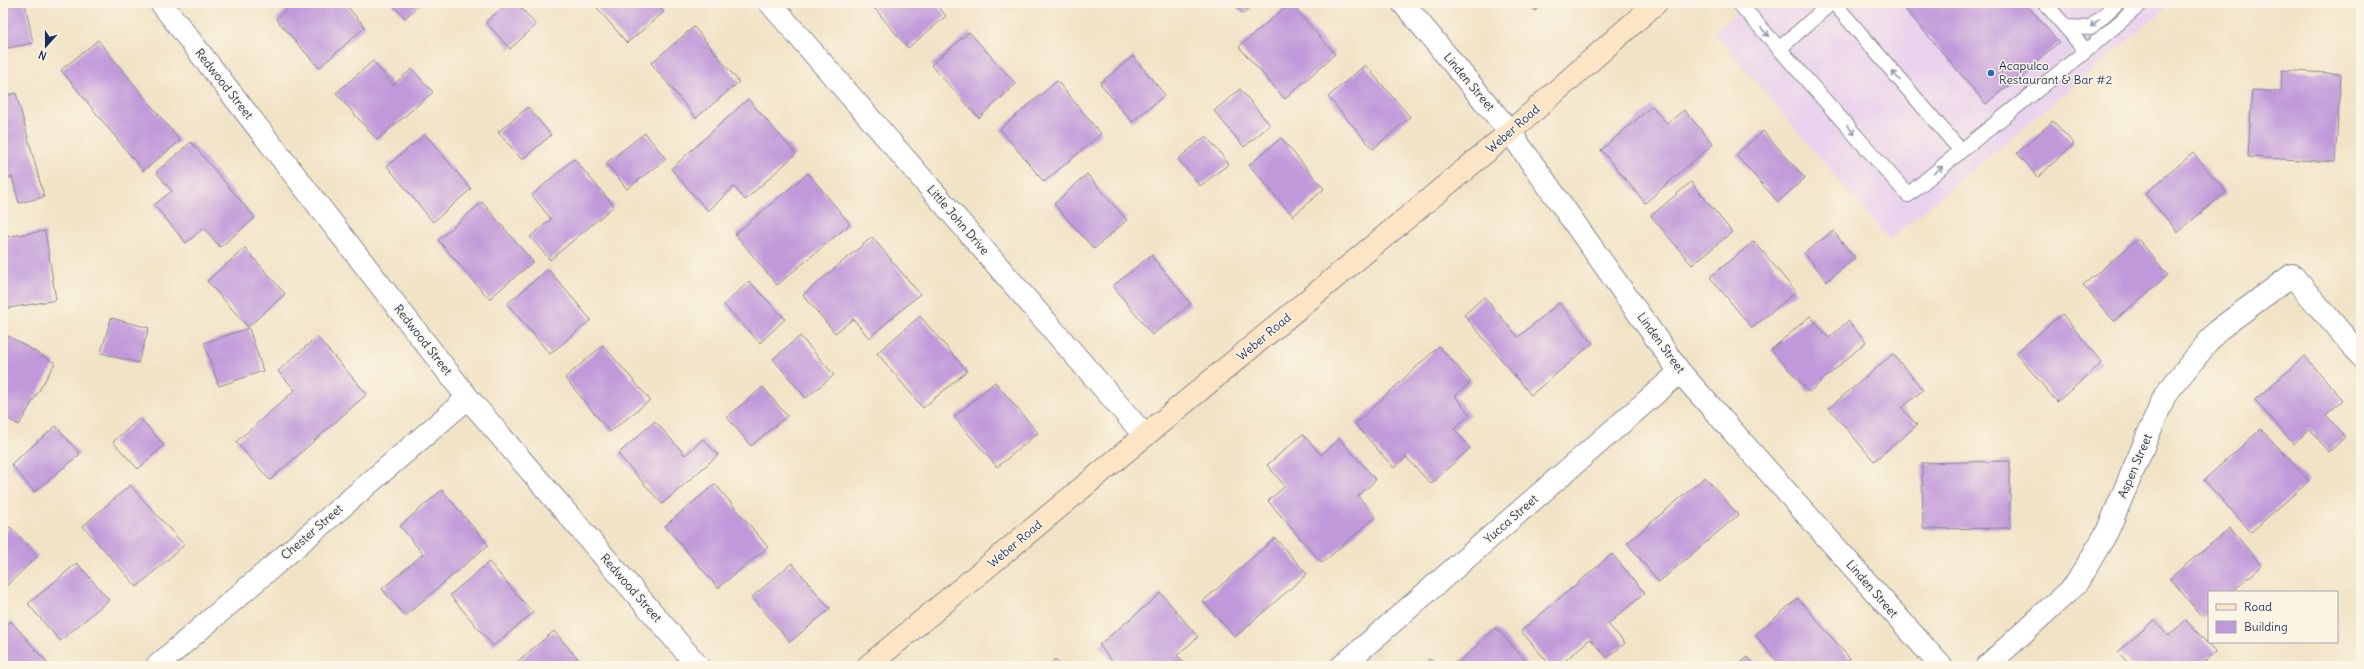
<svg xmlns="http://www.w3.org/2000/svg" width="2364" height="669" font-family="Delius,sans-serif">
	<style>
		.built { fill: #e9d2ed }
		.building { fill: #c099da }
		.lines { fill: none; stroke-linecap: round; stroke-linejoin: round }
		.service-casing { stroke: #868992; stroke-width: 16 }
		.minor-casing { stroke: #868992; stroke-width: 24 }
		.secondary-casing { stroke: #868992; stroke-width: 24 }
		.service { stroke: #fff; stroke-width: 14 }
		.minor { stroke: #fff; stroke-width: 22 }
		.secondary { stroke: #fce5c4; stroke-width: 22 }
		.oneway { stroke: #8d97ae }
		.poi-dot { fill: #1f6fb2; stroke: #fcf5e5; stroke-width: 1.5 }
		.labels { text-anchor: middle; stroke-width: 3; stroke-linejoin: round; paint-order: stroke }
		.poi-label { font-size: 12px; fill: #1b2f5e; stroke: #fcf5e5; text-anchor: start }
		.street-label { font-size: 12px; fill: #1b2f5e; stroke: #fcf5e5 }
	</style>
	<rect width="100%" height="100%" fill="#fcf5e5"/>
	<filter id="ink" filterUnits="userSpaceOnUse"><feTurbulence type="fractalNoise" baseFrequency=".025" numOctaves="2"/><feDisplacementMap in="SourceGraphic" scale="8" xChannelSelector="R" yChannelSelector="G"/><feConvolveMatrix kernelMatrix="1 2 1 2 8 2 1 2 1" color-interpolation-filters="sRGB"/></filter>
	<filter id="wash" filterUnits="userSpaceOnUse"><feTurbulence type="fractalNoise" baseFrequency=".012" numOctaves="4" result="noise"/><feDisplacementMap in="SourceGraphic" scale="16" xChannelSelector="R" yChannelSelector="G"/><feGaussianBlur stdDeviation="0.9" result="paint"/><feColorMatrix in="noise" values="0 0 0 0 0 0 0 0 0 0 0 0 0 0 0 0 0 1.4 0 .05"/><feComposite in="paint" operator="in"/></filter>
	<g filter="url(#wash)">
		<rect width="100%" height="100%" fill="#f1e3c6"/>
		<!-- built -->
		<path class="built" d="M1749,3H2172L1889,240L1714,32Z"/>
		<g id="blocks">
			<!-- building -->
			<path class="building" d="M3,3H25L33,43L3,49Z
				M294,3H344L365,27L319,68L276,19Z
				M391,3H421L405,18Z
				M508,3H517L536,25L510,49L486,22Z
				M593,3H656L664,12L627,43Z
				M870,3H935L946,16L908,48Z
				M1233,3H1255L1243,14Z
				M1290,3L1335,54L1285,99L1239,47Z
				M1528,3H1543L1535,11Z
				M1903,3H2025L2059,42L1986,104L1901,4Z
				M694,27L739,82L696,118L651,63Z
				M969,32L1016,84L979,118L931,65Z
				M98,40L180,141L143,171L61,70Z
				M1133,56L1165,95L1132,122L1100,83Z
				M373,61L393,85L412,69L433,92L377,140L336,93Z
				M1365,65L1410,117L1373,149L1328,97Z
				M2282,70L2341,74L2335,162L2248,157L2252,90L2281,92Z
				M1057,81L1101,134L1044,182L1000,129Z
				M1240,89L1270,125L1244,147L1214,111Z
				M16,93L44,197L19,203L12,177L3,180V96Z
				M748,99L796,154L745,200L734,187L708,211L671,169Z
				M1652,106L1667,124L1684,110L1713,144L1645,203L1601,150Z
				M528,107L551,135L522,160L498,132Z
				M2053,121L2074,144L2038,177L2017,153Z
				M1763,131L1805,178L1778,202L1736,155Z
				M645,133L666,159L627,189L606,163Z
				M425,134L471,189L433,222L387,166Z
				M1206,136L1229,164L1200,186L1178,159Z
				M1281,138L1324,189L1293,216L1249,165Z
				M191,142L255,218L220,247L204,228L186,243L154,205L172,191L156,172Z
				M2193,153L2226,192L2178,232L2145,194Z
				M574,159L614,206L550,260L530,237L551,219L532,195Z
				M808,173L850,224L777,285L735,234Z
				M1087,174L1127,220L1094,249L1054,204Z
				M1691,182L1732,232L1692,265L1651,216Z
				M482,202L533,262L489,299L438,240Z
				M45,231L56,300L3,309V237Z
				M1833,231L1855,258L1827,281L1804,253Z
				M872,237L920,294L869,338L853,319L835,333L803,295Z
				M2138,239L2168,275L2114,321L2083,285Z
				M1754,241L1796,292L1752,328L1710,277Z
				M245,248L285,294L248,327L207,281Z
				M1151,255L1191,304L1152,335L1113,286Z
				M548,269L591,320L550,354L507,304Z
				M749,281L785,319L760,343L724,305Z
				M1484,297L1518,337L1559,303L1593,343L1531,395L1464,315Z
				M2062,314L2102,363L2057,402L2016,353Z
				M920,316L967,371L923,408L877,353Z
				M1810,316L1829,338L1848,321L1866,342L1809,392L1771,350Z
				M111,318L149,328L138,363L101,353Z
				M249,328L263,371L219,386L204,343Z
				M3,333L55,363L19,425L3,416Z
				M800,336L834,375L806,398L773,359Z
				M317,337L367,394L270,480L236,442L295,390L278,371Z
				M603,345L650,400L610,432L565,378Z
				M1439,346L1471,382L1455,396L1470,415L1454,429L1470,448L1431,484L1406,457L1394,468L1355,424Z
				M1893,354L1923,390L1902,408L1917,425L1874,461L1829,408Z
				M2305,356L2343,400L2326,415L2345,437L2329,452L2310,429L2293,444L2255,400Z
				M995,382L1038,433L997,467L954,417Z
				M763,387L787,416L751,446L727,417Z
				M140,418L164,445L138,469L113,442Z
				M655,421L685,455L703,439L718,455L662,504L618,454Z
				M56,426L80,454L34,492L11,464Z
				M2261,429L2309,481L2251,532L2204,480Z
				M1303,434L1321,455L1340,439L1376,480L1358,496L1376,517L1322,563L1268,501L1285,486L1267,465Z
				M2010,461V528L1923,529L1922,463Z
				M1705,477L1738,515L1659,582L1627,543Z
				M715,484L768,547L718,588L665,526Z
				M130,485L184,545L137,587L83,526Z
				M442,490L488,545L405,616L382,589L423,554L400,526Z
				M10,527L38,556L3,589V533Z
				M2230,528L2262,566L2232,592H2209V611L2202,617L2170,578Z
				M1275,538L1307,574L1235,637L1203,601Z
				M1612,554L1645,593L1608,624L1625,643L1607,658L1590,639L1559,666H1551L1521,631Z
				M489,562L533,613L493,646L450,595Z
				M77,563L109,600L60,641L28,604Z
				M792,563L830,609L790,642L752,597Z
				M1161,593L1198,637L1177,655L1187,666H1116L1099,645Z
				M1798,598L1850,659L1842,666H1781L1755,635Z
				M2154,620L2168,636L2186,620L2215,652L2199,666H2131L2118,652Z
				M11,621L48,664L46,666H3V628Z
				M1496,628L1527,662L1522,666H1455Z
				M554,631L584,666H512Z
				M1748,657L1756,666H1737Z
				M1055,659L1061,666H1048Z
				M1430,659L1437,666H1422Z"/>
		</g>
	</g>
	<g filter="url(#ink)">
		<use href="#blocks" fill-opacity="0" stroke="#868992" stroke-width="1"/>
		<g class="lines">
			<!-- service casing -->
			<g class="service-casing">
				<path id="service" d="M1739,3L1908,195L1961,151L1834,3
					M2045,3L2086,51
					M2066,27L2090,28L2117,3
					M1779,49L1831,3
					M1961,151L2086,51L2142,3"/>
			</g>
			<!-- minor casing -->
			<g class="minor-casing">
				<path id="minor" d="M161,3L468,398L698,666
					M770,3L1145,436
					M1403,3L1510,132L1680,372L1941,666
					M157,666L468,398
					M1342,666L1680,372
					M1987,666L2076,584L2107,532L2165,395L2218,330L2292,275L2361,356"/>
			</g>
			<!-- secondary casing -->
			<g class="secondary-casing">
				<path id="secondary" d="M868,666L1510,132L1656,3"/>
			</g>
			<!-- service -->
			<use href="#service" class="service"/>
			<!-- minor -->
			<use href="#minor" class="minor"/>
			<!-- secondary -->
			<use href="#secondary" class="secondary"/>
		</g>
		<!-- one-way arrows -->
		<defs><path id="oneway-shaft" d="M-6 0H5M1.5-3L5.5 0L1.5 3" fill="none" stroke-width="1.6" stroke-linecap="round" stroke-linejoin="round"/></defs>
		<g class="oneway">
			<use href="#oneway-shaft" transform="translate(2095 23) rotate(138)"/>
			<use href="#oneway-shaft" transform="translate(1765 32) rotate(49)"/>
			<use href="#oneway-shaft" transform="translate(1896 76) rotate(-131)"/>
			<use href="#oneway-shaft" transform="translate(1851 130) rotate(49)"/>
			<use href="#oneway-shaft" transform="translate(1938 170) rotate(-39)"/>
		</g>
	</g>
	<!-- markers -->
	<circle class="poi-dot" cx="1991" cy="73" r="4"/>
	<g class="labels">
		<!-- poi labels -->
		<g class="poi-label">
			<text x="1999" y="70">Acapulco<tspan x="1999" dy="14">Restaurant &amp; Bar #2</tspan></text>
		</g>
		<!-- street labels -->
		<g class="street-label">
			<text transform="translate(1469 82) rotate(50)" y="4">Linden Street</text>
			<text transform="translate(224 84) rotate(52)" y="4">Redwood Street</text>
			<text transform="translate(1513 129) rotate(-41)" y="4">Weber Road</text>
			<text transform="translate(958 220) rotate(49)" y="4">Little John Drive</text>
			<text transform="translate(1264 337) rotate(-40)" y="4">Weber Road</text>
			<text transform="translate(423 340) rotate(52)" y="4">Redwood Street</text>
			<text transform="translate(1661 343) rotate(54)" y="4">Linden Street</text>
			<text transform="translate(2135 466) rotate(-67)" y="4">Aspen Street</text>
			<text transform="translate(1511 519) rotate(-41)" y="4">Yucca Street</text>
			<text transform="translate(312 532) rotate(-41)" y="4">Chester Street</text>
			<text transform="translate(1015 544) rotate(-40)" y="4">Weber Road</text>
			<text transform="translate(631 588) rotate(49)" y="4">Redwood Street</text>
			<text transform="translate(1872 589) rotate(49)" y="4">Linden Street</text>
		</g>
	</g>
	<!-- margin -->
	<rect width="2364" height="669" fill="none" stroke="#fcf5e5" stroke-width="16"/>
	<!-- legend -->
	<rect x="2208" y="591" width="130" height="52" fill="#fcf5e5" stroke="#a2a6af"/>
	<rect x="2216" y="604" width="20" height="6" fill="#fce5c4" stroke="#a2a6af"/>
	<text x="2244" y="611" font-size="12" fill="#1b2f5e">Road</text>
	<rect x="2216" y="621" width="20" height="12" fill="#c099da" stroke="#a2a6af"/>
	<text x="2244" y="631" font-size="12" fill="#1b2f5e">Building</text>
	<!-- north arrow -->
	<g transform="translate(46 46) rotate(201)" stroke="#fcf5e5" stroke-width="3" paint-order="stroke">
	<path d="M0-3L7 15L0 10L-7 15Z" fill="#1b2f5e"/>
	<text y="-6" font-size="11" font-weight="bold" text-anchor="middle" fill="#1b2f5e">N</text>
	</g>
</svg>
